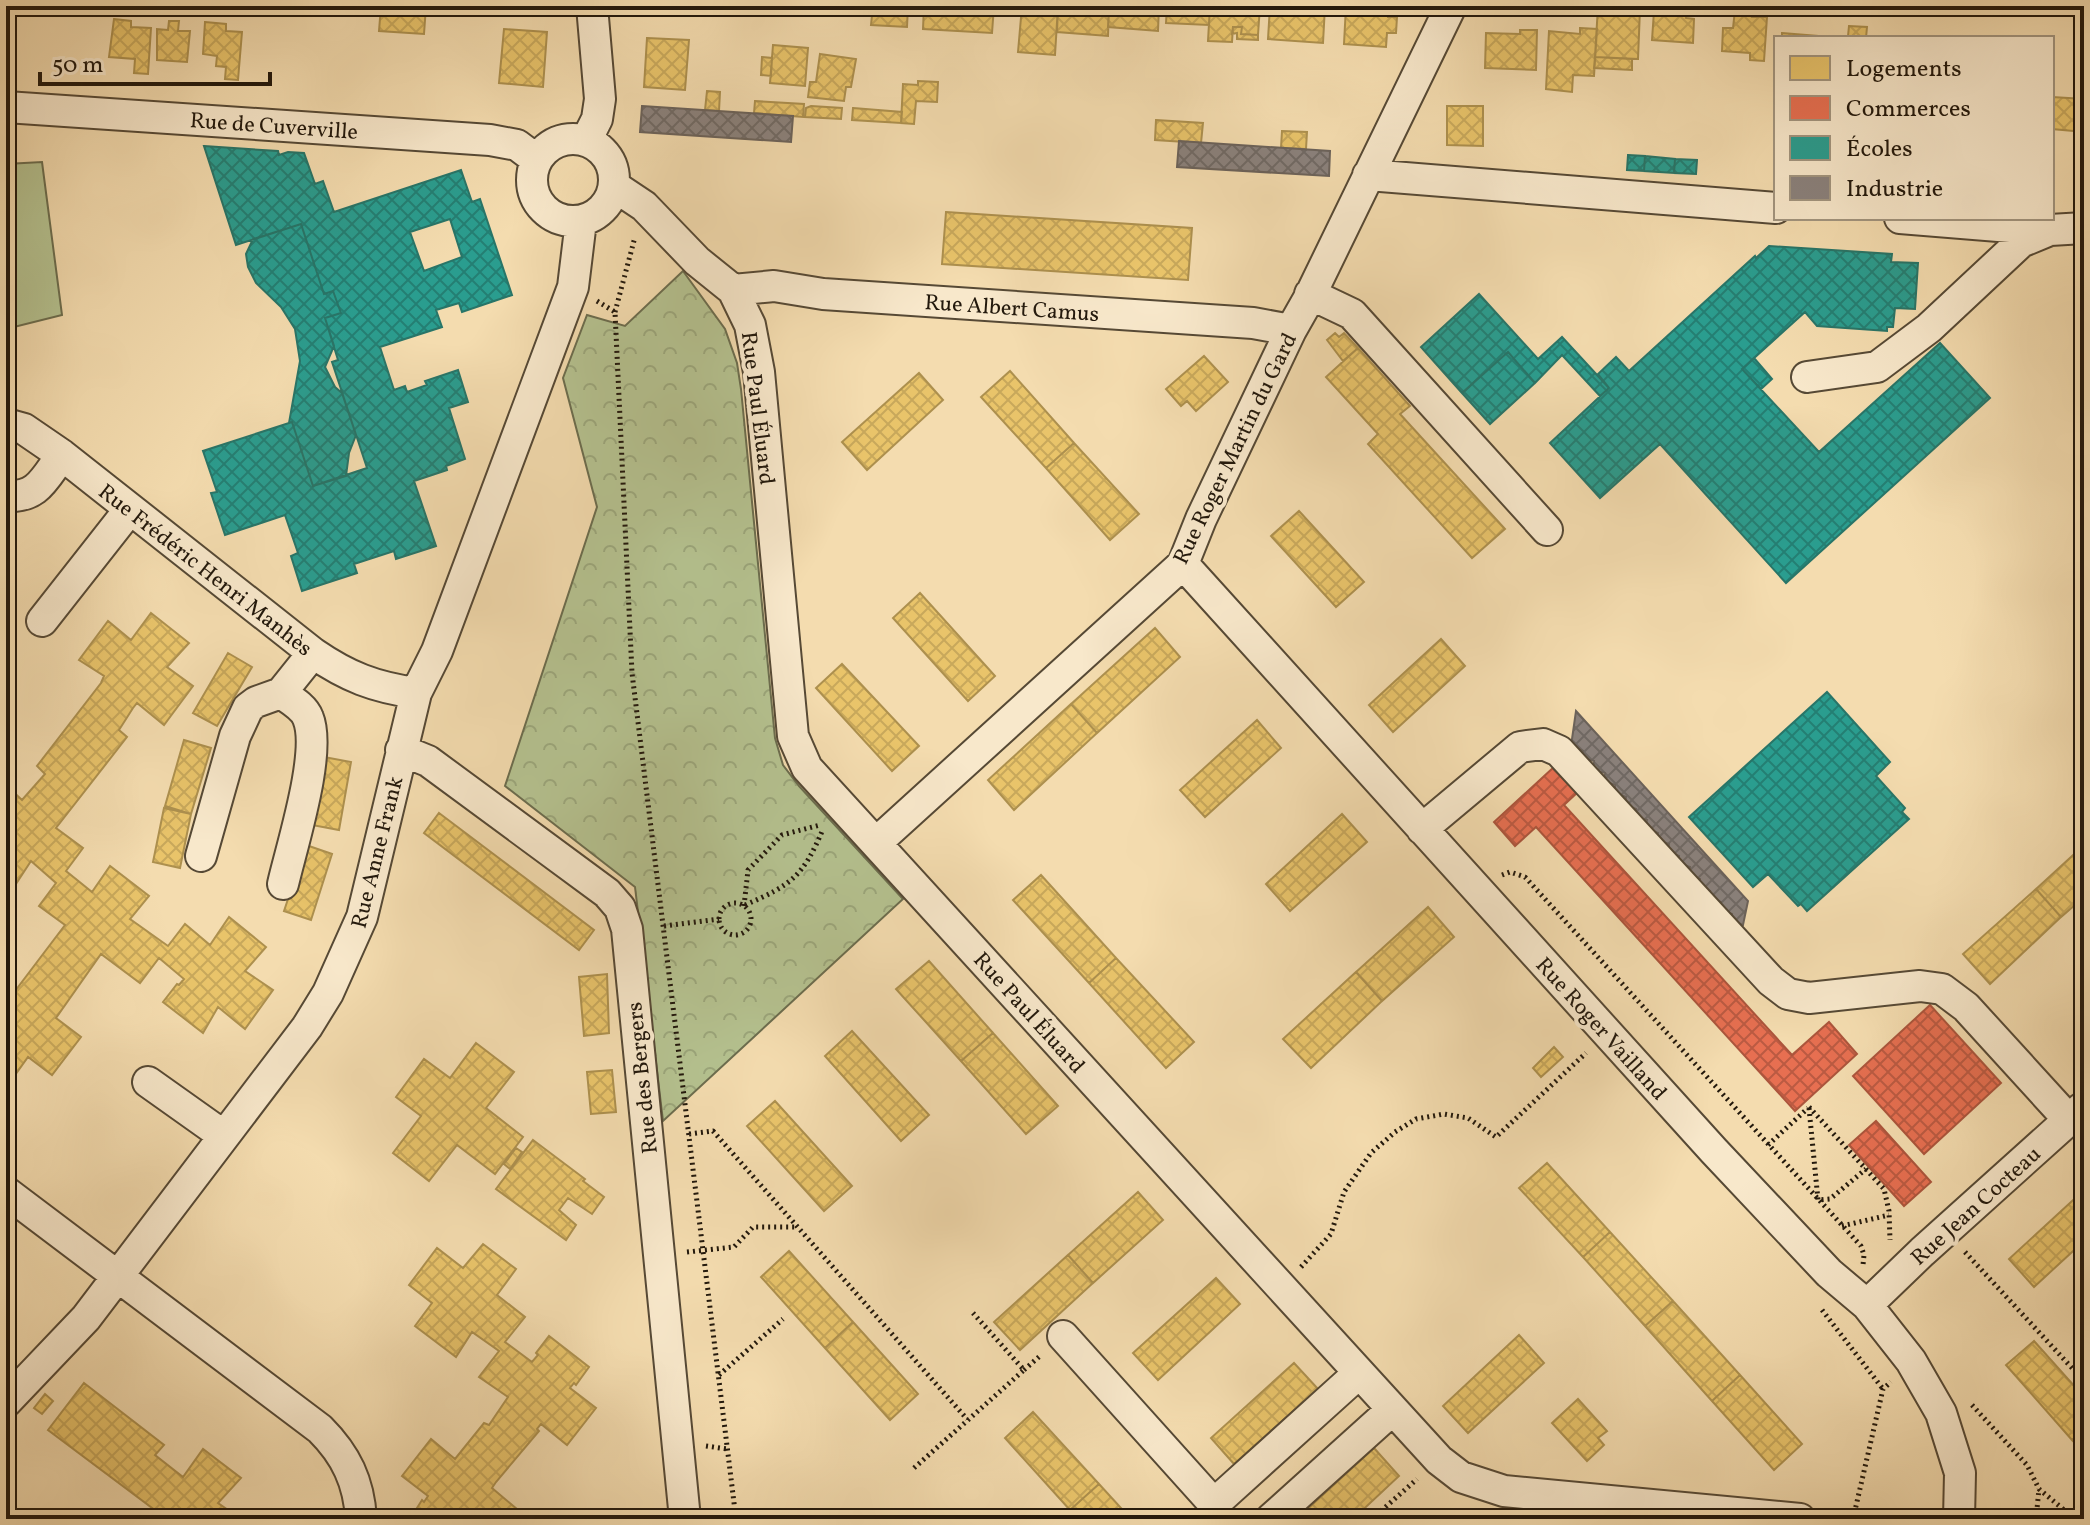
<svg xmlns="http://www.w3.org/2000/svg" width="2090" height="1525" font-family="Vollkorn,serif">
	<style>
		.park { fill: url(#park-crowns); stroke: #6c6d4e; stroke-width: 2 }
		.pitch { fill: #b5c290; stroke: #6c6d4e; stroke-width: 2 }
		.homes { fill: url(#homes-cross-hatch); stroke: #ad904e; stroke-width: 2 }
		.shops { fill: url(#shops-cross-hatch); stroke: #ac553c; stroke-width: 2 }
		.schools { fill: url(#schools-cross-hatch); stroke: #287568; stroke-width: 2; fill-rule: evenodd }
		.industry { fill: url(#industry-cross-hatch); stroke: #6b625a; stroke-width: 2 }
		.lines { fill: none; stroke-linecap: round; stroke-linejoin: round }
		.minor-casing { stroke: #564935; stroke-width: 34 }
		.path { stroke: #22180c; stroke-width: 5; stroke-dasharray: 2 4; stroke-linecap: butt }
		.minor { stroke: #f8e8cb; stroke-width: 30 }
		.labels { text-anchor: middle; stroke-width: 8; stroke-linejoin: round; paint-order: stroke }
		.street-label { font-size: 22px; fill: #22180c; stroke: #f8e8cb }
	</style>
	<defs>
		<pattern id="park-crowns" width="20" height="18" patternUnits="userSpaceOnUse" patternTransform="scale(2)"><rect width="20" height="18" fill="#b5c290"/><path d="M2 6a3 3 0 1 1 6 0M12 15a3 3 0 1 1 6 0" fill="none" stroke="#9ba67b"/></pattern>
		<pattern id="homes-cross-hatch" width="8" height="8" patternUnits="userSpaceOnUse" patternTransform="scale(2)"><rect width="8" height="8" fill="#e9c46a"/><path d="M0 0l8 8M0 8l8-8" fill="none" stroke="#c8a85b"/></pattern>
		<pattern id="shops-cross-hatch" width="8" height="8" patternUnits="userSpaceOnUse" patternTransform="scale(2)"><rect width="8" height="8" fill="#e76f51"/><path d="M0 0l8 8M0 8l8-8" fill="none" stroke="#bb5a42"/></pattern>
		<pattern id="schools-cross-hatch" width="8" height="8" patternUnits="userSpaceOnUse" patternTransform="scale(2)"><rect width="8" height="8" fill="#2a9d8f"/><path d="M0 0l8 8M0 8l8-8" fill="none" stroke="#247f73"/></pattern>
		<pattern id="industry-cross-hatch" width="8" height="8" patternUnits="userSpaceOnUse" patternTransform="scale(2)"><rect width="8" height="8" fill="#8a817c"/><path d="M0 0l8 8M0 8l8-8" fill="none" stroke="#706964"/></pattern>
	</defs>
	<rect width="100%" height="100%" fill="#f4dcaf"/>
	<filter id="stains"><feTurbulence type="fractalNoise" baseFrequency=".0025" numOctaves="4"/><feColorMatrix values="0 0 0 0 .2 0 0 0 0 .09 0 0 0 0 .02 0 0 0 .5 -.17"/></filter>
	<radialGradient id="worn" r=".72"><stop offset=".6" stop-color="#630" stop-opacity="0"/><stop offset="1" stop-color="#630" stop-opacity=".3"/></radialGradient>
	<!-- park -->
	<path class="park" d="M683,271L725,329L737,363L741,389L775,738L783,765L799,786L903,899L663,1121L635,887L505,786L597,507L563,378L587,315L625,326Z"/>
	<!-- pitch -->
	<path class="pitch" d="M42,162L62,315L6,329V164Z"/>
	<!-- homes -->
	<path class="homes" d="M54,6H95V11L54,8Z
		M381,6H426L424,34L379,31Z
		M873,6H908L907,27L871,25Z
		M924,6H994L992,33L923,29Z
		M1022,6H1058L1055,55L1018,52Z
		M1058,6H1109L1108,36L1057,32Z
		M1109,6H1159L1158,31L1108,27Z
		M1167,6H1210L1209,25L1166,23Z
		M1210,6H1260L1258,35L1241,34L1242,27H1233L1232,42L1208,41Z
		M1270,6H1325L1323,43L1268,39Z
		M1346,6H1388V17H1397L1396,33H1387L1386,47L1344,44Z
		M1388,6H1397V17H1388Z
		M1598,6L1640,9L1638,59L1595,57Z
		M1735,10L1753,12L1752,17H1767L1764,61L1750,60V53L1722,51L1723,28H1733Z
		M1654,11L1687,13L1686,18L1694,19L1693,43L1652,40Z
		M114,19L131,21V27L151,28L148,74L134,73L135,59L109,57Z
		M169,21H179L178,31H190L187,62L157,60V29L168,30Z
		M205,22L226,24V31L242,32L238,80L225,79L226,67L216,66L217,56L203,54Z
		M1849,26L1867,27L1866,38H1874H1835V36H1848Z
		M1233,27H1242L1241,34L1258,35V40L1237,39V33L1232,34Z
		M1580,28L1597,29L1594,76L1573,75L1572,92L1546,89L1549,31L1580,34Z
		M504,29L547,32L543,87L499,83Z
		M1520,30H1537L1536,70L1485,68L1486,33L1520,34Z
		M1782,33L1818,36V38H1782Z
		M647,38L689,40L685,90L644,87Z
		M773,45L808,48L805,86L770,83Z
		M820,54L856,59L851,87H846L844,101L808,97L810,82H816Z
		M762,57L772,58L771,76L761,75Z
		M1595,57L1632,59V70L1594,68Z
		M918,81L938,82L937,102L916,101L914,124L901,123L903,84L918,85Z
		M707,91L720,92L719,111L705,110Z
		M2052,97L2084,99V132L2052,129Z
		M755,101L804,104L803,117L754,113Z
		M811,106L842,108L841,119L805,117L806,108Z
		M1447,106H1483V146L1447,145Z
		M853,108L902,112L901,123L852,120Z
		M1156,120L1203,123L1201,143L1155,140Z
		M1282,131L1307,132L1306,149L1281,148Z
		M946,212L1192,228L1188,280L942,264Z
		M1335,333L1339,337L1344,333L1358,348L1343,361L1327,340Z
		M1358,348L1410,406L1400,414L1505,529L1472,558L1368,444L1378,434L1326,377Z
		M1204,356L1228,382L1196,411L1187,401L1181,406L1166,389Z
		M1010,371L1074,443L1046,468L981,397Z
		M919,373L943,400L867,470L842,442Z
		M1074,443L1139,514L1110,540L1046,468Z
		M1299,511L1364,582L1336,607L1271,536Z
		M920,593L995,676L968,701L893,618Z
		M151,613L189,643L167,667L193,686L164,725L137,703L133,708L119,730L127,737L56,828L83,848L66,871L92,892L110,866L149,896L130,919L168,946L185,924L210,945L229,917L266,947L245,971L273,990L245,1029L218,1007L203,1033L163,1002L177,984L179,985L184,979L159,958L140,983L101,954L56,1018L81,1037L52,1075L28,1057L8,1085L6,982L15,991L65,925L39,906L56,883L31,861L14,887L6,880V785L22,800L45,774L37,766L101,683L104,676L79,660L108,621L131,640Z
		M1155,628L1180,657L1097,733L1071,704Z
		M1441,639L1465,666L1393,732L1369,705Z
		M228,653L252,667L217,726L193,713Z
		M842,664L919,746L892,771L816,688Z
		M1071,704L1097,733L1014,810L988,780Z
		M1257,720L1281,748L1205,817L1180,790Z
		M184,740L211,748L191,814L165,806Z
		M324,757L351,762L339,830L312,825Z
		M164,808L191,814L180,868L153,862Z
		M439,813L594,930L579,950L424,833Z
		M1342,814L1367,842L1290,911L1266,884Z
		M306,845L332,854L311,920L284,911Z
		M2084,845V897L2061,917L2036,889Z
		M1041,875L1116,958L1089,983L1013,900Z
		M2036,889L2061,917L1990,984L1963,954Z
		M1428,907L1454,937L1382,1001L1356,972Z
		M1116,958L1194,1042L1166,1068L1089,983Z
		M929,961L993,1033L961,1061L896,989Z
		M1356,972L1382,1001L1311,1068L1283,1039Z
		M607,974L609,1033L584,1036L579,977Z
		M852,1031L929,1115L901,1141L825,1056Z
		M993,1033L1058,1106L1026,1134L961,1061Z
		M476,1043L514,1072L486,1108L523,1137L495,1174L457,1145L429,1181L393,1153L421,1116L396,1097L424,1059L450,1078Z
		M1554,1047L1563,1057L1541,1077L1533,1068Z
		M612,1070L616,1112L591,1114L587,1072Z
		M775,1101L852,1186L824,1211L747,1126Z
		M533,1140L585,1179L583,1181L604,1197L592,1214L568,1198L559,1210L576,1225L566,1240L496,1189Z
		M516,1148L522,1152L510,1169L504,1164Z
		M1547,1163L1610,1232L1583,1257L1519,1188Z
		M2084,1190V1241L2034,1287L2009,1259Z
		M1138,1192L1163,1220L1093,1283L1068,1255Z
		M1610,1232L1673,1301L1645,1326L1583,1257Z
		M483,1244L516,1269L497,1295L525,1317L505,1342L532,1362L538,1355L536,1353L549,1336L589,1367L576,1385L574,1383L570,1388L596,1408L567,1445L541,1424L537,1429L539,1431L496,1482L492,1488L518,1510L511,1519H410L422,1500L424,1502L428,1496L402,1476L431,1439L455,1459L484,1423L489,1425L508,1397L479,1377L499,1351L472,1332L456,1357L415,1326L432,1303L409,1285L437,1248L463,1268Z
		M789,1251L853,1322L825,1348L761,1277Z
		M1068,1255L1093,1283L1020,1350L994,1322Z
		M1216,1278L1240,1304L1158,1380L1133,1353Z
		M1673,1301L1740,1375L1712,1401L1645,1326Z
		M853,1322L918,1394L890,1420L825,1348Z
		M1519,1335L1544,1363L1468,1433L1443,1406Z
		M2034,1341L2084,1397V1429L2072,1440L2006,1365Z
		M1294,1363L1318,1389L1234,1464L1211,1438Z
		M1740,1375L1802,1444L1774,1470L1712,1401Z
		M84,1383L164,1445L155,1455L183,1477L203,1449L241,1478L218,1503L241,1519H154L156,1511L48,1430Z
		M45,1394L53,1401L42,1414L34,1408Z
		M1578,1399L1607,1431L1598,1438L1604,1445L1587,1461L1552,1423Z
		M1033,1412L1099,1484L1070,1510L1005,1438Z
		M2084,1429V1453L2072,1440Z
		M1374,1448L1399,1476L1353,1519H1307L1302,1514Z
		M1099,1484L1131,1519H1078L1070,1510Z"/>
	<!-- shops -->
	<path class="shops" d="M1554,767L1577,793L1564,805L1792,1055L1829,1022L1857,1054L1795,1111L1536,827L1515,846L1494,822Z
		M1930,1005L2001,1083L1924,1154L1853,1076Z
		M1876,1121L1931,1182L1904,1206L1849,1145Z"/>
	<!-- schools -->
	<path class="schools" d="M204,146L278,151L279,155L288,152L304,153L315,184L323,181L334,212L461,170L472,202L480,199L512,295L462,312L459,303L436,310L442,327L380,347L394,390L405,386L407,392L427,385L425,381L458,370L468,402L449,408L465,459L446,466L447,470L414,481L436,546L396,559L394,551L354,564L357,573L302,591L291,556L298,553L285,515L225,535L211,493L217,492L203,451L292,422L313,486L367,468L332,362L338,360L325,318L341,313L333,291L324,294L301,224L236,245ZM450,219L462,257L424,271L410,232Z
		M1628,155L1645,156L1644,171L1627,170Z
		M1645,156L1675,159L1674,173L1644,171Z
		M1675,159L1697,160L1696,174L1674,173Z
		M301,224L324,294L333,291L341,313L325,318L334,346L325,367L335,387L342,393L356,435L349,453L346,476L313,486L292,422L289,423L300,361L295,329L281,307L256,283L248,267L246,254L253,239Z
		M1769,246L1892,254L1891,262L1918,263L1915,309L1895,308L1893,327H1887V331L1817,326L1805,312L1742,369L1819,452L1940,343L1990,398L1786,583L1660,444L1600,498L1550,443L1609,388L1598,374L1616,357L1629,371L1755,256L1756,258Z
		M1479,294L1538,359L1562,337L1609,388L1600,396L1562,355L1535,383L1508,352L1462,393L1421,347Z
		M1508,352L1535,383L1490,424L1462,393Z
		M1754,358L1772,379L1761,389L1742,369Z
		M1827,692L1890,762L1876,776L1905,808L1902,812L1909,819L1807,911L1801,904L1798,906L1768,874L1753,887L1689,817Z"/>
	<!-- industry -->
	<path class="industry" d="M642,106L793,116L791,142L640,132Z
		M1179,141L1330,151L1329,176L1177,167Z
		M1576,711L1748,901L1743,925L1731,921L1732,914L1720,910L1721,902L1709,898L1710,891L1699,887L1700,879L1689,875L1690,867L1678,863L1679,856L1668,852L1669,844L1657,840L1658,833L1645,828L1647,820L1635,817L1636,809L1625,805L1626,797L1615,793V785L1604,781L1605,773L1593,770L1594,761L1582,758L1583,751L1571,746Z"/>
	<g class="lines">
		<!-- minor casing -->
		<g class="minor-casing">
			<path id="minor" d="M6,107L490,140L517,145L537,160
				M532 180a41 41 0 1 1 82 0a41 41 0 1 1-82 0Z
				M586,141L597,119L600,99L592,6
				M1368,175L1776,208
				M614,186L644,206L697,261L733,290L750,325L759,372L793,736L807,768L1439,1460L1461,1477L1504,1491L1800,1519
				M1900,218L2048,230
				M733,290L774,286L823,294L1253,323L1291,330
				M1310,294L1352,314L1547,530
				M1807,377L1877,367L1929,328L2021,242L2050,230L2084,228
				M6,424L24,429L62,455L313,653C348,677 374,687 416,693
				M6,496C38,498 44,479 62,455
				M1183,564L1714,1151L1829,1273L1867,1305L1911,1361L1941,1413L1960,1473L1959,1519
				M42,621L130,509
				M281,693C291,700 304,707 308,718C322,752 292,845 283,884
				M401,750L428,761L607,893L620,908L627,929L685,1519
				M1422,829L1520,747L1543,744L1559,751L1771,981L1788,994L1809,998L1920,986L1942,989L1966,1007L2069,1120
				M876,843L1183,564L1201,519L1291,330L1308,300L1451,6
				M201,856L235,736L248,708L256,702L281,693L313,653
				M148,1082L224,1136
				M6,1192L320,1429C346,1455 359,1482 361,1519
				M1867,1305L1922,1252L2082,1108
				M1063,1336L1214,1504L1359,1373
				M6,1402L86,1318L307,1027L328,993L362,917L416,693L437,651L573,287L581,221
				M1271,1519L1392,1410"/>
		</g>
		<!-- path -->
		<path class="path" d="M597,301L615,312L632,673L736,1519
			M615,312L635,237
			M1502,875L1510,872L1525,877L1861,1246L1864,1255L1863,1265
			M719 919a16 16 0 1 1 32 0a16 16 0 1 1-32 0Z
			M745,905C791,885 803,877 823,829
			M744,906L748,870L782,835L820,825
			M664,926L719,919
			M1809,1107L1884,1189L1889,1211L1890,1240
			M1809,1108L1818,1200L1830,1199L1866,1169
			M689,1134L713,1131L967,1419
			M1768,1145L1808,1108
			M1842,1226L1889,1215
			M687,1252L734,1247L753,1227H798
			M1965,1252L2084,1381
			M1301,1267L1331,1234L1344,1192L1371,1153L1395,1132L1416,1119L1444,1114L1468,1118L1496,1137L1586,1053
			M1822,1310L1883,1389
			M1024,1370L1041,1355
			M719,1375L783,1319
			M1972,1405L2027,1465L2039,1489L2075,1519
			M706,1446L727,1449
			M914,1468L1024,1370L973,1313
			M1372,1519L1417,1479
			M1853,1519L1883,1389L1891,1382
			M2036,1519L2039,1489"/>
		<!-- minor -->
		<use href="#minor" class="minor"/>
	</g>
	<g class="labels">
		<!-- street labels -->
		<g class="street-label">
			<text transform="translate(274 125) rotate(4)" y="8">Rue de Cuverville</text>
			<text transform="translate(1012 307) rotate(4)" y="8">Rue Albert Camus</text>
			<text transform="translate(759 408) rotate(83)" y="8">Rue Paul Éluard</text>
			<text transform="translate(1234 448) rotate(-64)" y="8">Rue Roger Martin du Gard</text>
			<text transform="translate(206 569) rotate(38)" y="8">Rue Frédéric Henri Manhès</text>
			<text transform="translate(376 852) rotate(-76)" y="8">Rue Anne Frank</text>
			<text transform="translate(1030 1012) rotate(48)" y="8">Rue Paul Éluard</text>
			<text transform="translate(1602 1028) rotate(48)" y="8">Rue Roger Vailland</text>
			<text transform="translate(641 1078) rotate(-96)" y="8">Rue des Bergers</text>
			<text transform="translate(1975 1205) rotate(-42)" y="8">Rue Jean Cocteau</text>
		</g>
	</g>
	<!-- margin -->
	<rect width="2090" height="1525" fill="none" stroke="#f4dcaf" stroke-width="32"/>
	<rect x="8" y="8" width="2074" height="1509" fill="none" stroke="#22180c" stroke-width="4"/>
	<rect x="16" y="16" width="2058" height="1493" fill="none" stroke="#22180c" stroke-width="2"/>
	<!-- legend -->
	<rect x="1774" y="36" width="280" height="184" fill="#f8e8cb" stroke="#a2957f" stroke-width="2"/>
	<rect x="1790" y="56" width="40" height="24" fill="#e9c46a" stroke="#a2957f" stroke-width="2"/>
	<text x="1846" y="76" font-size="24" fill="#22180c">Logements</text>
	<rect x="1790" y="96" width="40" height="24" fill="#e76f51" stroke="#a2957f" stroke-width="2"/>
	<text x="1846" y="116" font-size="24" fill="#22180c">Commerces</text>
	<rect x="1790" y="136" width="40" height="24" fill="#2a9d8f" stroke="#a2957f" stroke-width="2"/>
	<text x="1846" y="156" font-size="24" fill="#22180c">Écoles</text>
	<rect x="1790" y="176" width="40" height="24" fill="#8a817c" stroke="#a2957f" stroke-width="2"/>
	<text x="1846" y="196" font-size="24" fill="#22180c">Industrie</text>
	<!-- scale -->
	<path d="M40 72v12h230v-12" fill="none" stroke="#22180c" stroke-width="4"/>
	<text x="52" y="72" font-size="24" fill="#22180c" stroke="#f8e8cb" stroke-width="6" paint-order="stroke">50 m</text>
	<rect width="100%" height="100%" filter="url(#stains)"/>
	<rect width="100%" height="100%" fill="url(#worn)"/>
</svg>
